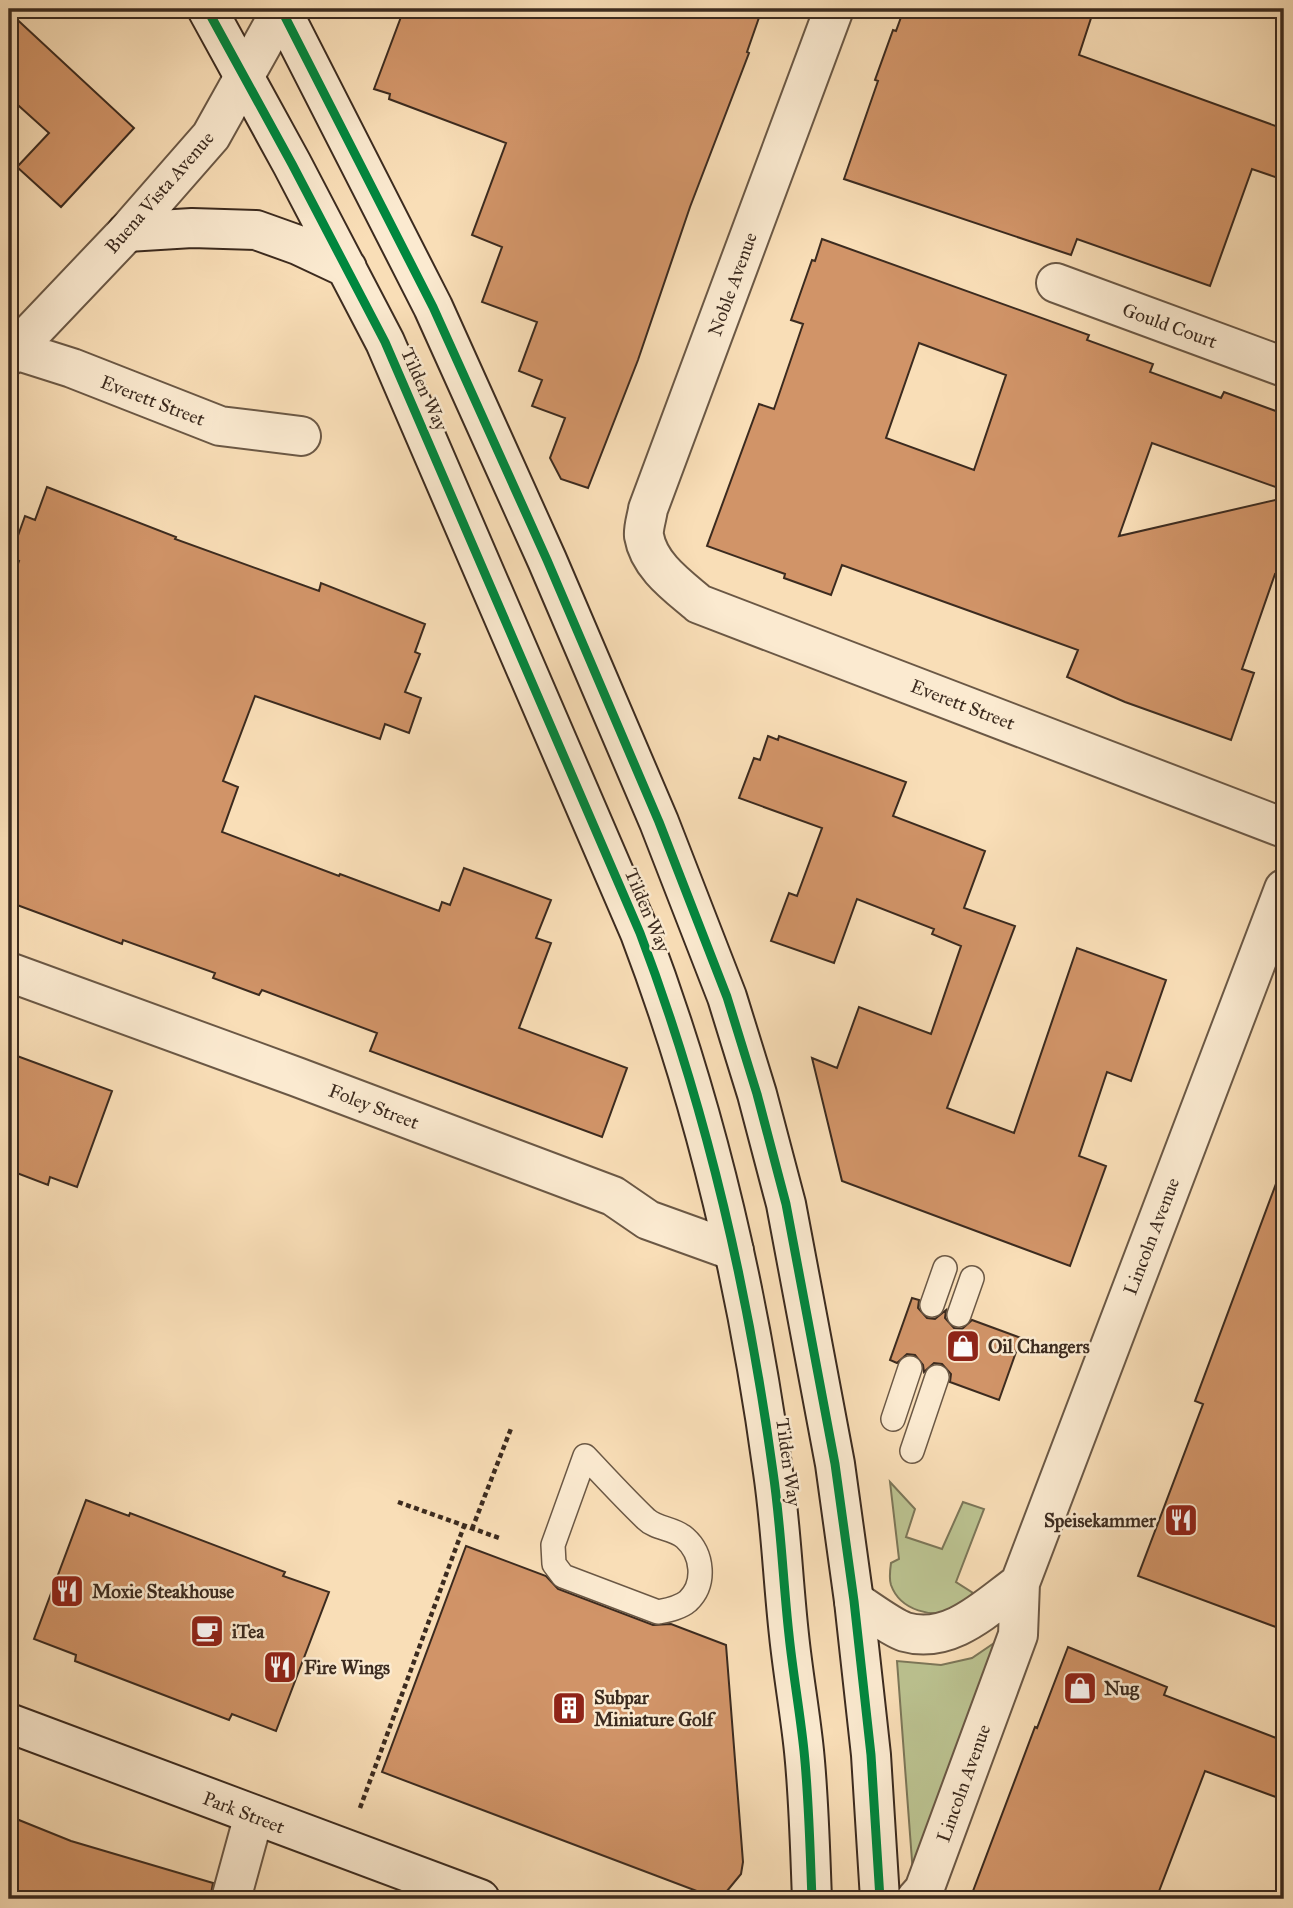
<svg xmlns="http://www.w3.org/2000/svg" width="1293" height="1908" font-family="'IM FELL Great Primer',serif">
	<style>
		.green { fill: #bbc290; stroke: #7c7658; stroke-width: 2 }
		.building { fill: #d19468; stroke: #3c2b1f; stroke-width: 2; fill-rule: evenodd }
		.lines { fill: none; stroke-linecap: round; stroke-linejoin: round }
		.lane-casing { stroke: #6b5845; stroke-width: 26 }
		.street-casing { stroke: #6b5845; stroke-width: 42 }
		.secondary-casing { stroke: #3c2b1f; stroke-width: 42 }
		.path { stroke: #3c2b1f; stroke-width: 4.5; stroke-dasharray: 5 3.5; stroke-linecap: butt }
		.lane { stroke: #fbead0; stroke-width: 23 }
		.street { stroke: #fbead0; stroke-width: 38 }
		.secondary { stroke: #fbead0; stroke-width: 38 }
		.cycleway-casing { stroke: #fbead0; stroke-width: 13 }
		.cycleway { stroke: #00873e; stroke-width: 9 }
		.labels { text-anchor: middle; stroke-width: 5; stroke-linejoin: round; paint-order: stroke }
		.street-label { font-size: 19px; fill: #3c2b1f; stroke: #fbead0 }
		.poi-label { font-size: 19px; font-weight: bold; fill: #3c2b1f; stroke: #fbead0; text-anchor: start }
	</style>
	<rect width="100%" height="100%" fill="#f9deb7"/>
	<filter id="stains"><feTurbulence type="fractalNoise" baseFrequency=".00286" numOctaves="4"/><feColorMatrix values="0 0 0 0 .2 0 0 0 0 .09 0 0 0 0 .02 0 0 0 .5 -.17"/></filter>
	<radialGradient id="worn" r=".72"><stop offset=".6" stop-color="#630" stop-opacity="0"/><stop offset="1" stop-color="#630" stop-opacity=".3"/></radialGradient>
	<!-- green -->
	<path class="green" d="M890,1482L915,1509L906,1537L942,1549L963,1502L984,1509L956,1582L973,1593C968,1598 962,1605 956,1608C933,1620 900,1610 891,1585C889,1579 890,1570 891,1563L899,1559Z
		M1000,1639L913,1874L897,1661L941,1665L972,1658Z"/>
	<!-- building -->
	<path class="building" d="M404,9H762L747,52L749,53L690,207L638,360L588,488L561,479L550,458L565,418L532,406L542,380L519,371L537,322L482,302L502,247L472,235L506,143L389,99L390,94L374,89Z
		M904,9H1094L1079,55L1284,129V180L1252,169L1210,286L1077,239L1071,255L844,179L878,81L875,80L893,30L896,31Z
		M9,12L134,128L61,207L17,167L49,133L9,97Z
		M822,239L1089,335L1087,340L1153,364L1150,372L1221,398L1224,392L1284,414V490L1152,443L1119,536L1284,498V578L1275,574L1242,669L1254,673L1231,740L1125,702L1067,677L1078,650L842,565L831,595L784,578L785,574L707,546L759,404L774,409L803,324L791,320L812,260L815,261ZM919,343L1006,375L974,470L886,438Z
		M47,487L176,537L175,539L319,591L321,583L425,624L415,652L420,654L405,692L421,698L409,733L385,724L380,739L255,696L223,781L238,787L222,832L339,876L340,874L439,911L442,902L450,905L464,868L551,900L536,938L551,943L519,1028L627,1068L602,1137L370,1051L377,1033L262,990L259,995L213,978L215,973L123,940L122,944L9,902V590L19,561L10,558L25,516L35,520Z
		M768,736L778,740L779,736L906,782L893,816L985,851L964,908L1015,926L947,1108L1014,1133L1077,948L1166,980L1131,1081L1107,1072L1079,1156L1106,1166L1070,1266L842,1181L812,1058L837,1068L859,1007L931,1034L961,946L932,934L934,929L857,899L834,963L771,941L789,893L797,896L822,828L739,798L754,758L760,760Z
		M9,1053L112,1091L77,1187L50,1177L48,1185L9,1170Z
		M1280,1173H1284V1630L1138,1576L1203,1404L1195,1401Z
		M912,1298L919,1300L918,1308L927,1318L935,1319L946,1310L945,1318L954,1328L962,1329L972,1320L1021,1338L999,1400L950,1382L951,1374L942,1364L934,1363L924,1372L923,1365L915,1355L907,1354L897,1363L890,1360Z
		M86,1500L129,1516L130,1513L285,1572L283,1576L329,1592L276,1731L232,1714L229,1720L75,1661L76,1655L34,1639Z
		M466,1546L546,1576L558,1589L653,1625L671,1624L726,1645L743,1862L741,1874L727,1891L714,1894L702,1893L382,1772Z
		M1068,1647L1167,1687L1164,1695L1284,1741V1800L1205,1771L1156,1899H970L1035,1727L1037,1728Z
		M9,1816L71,1841L213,1883L210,1899H9Z"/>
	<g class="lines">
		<!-- lane casing -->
		<g class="lane-casing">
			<path id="lane" d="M932,1305L945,1268
				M959,1315L972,1278
				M893,1419L910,1368
				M912,1451L937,1377
				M585,1456C605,1477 625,1499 646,1519C656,1529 674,1528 685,1538C703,1554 706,1584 688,1601C680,1608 668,1610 658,1612L563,1576L554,1564L553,1545Z"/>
		</g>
		<!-- street casing -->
		<g class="street-casing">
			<path id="street" d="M834,9L648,509C647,517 643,528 644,536C649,566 678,586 699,604L1284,828
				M1056,283L1284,367
				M9,348L72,368L220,426L301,436
				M9,356L127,232L211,136L282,9
				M9,972L297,1077L613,1196L648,1220L734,1251
				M854,1601C867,1609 892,1628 905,1632C950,1645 987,1607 1020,1583
				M231,1899L254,1815
				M916,1899L924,1890L1018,1635L1020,1583L1284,889"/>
		</g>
		<!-- secondary casing -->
		<g class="secondary-casing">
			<path id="secondary" d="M207,9L292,164L385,342L640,933C706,1107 748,1288 773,1472C781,1526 783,1581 789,1635C793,1674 800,1712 804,1751C809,1800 810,1850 812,1899
				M281,9L433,307L547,560L659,822L727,997L757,1094L786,1204L835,1464L854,1601L871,1755L880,1899
				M127,232L192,228L256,230L298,245L347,268
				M9,1723L480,1899"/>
		</g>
		<!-- path -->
		<path class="path" d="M398,1502L502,1539
			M472,1529L512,1426
			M360,1808L464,1526"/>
		<!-- lane -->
		<use href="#lane" class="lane"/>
		<!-- street -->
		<use href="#street" class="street"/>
		<!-- secondary -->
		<use href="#secondary" class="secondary"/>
		<!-- cycleway casing -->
		<g class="cycleway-casing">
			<path id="cycleway" d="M207,9L292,164L385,342L640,933C706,1107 748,1288 773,1472C781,1526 783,1581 789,1635C793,1674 800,1712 804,1751C809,1800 810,1850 812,1899
				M281,9L433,307L547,560L659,822L727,997L757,1094L786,1204L835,1464L854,1601L871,1755L880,1899"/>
		</g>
		<!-- cycleway -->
		<use href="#cycleway" class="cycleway"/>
	</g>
	<!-- icons -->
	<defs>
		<g id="shop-square" transform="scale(1.75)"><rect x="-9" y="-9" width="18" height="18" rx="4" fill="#8f2418" stroke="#fbead0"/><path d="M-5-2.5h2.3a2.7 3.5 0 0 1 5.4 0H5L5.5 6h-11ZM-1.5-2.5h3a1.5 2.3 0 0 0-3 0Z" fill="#fff"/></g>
		<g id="restaurant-square" transform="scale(1.75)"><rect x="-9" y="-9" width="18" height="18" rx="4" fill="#8f2418" stroke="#fbead0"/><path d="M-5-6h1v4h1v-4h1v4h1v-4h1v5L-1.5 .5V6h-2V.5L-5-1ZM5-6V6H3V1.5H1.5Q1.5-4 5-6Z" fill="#fff"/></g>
		<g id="cafe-square" transform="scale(1.75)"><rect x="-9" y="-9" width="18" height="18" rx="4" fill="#8f2418" stroke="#fbead0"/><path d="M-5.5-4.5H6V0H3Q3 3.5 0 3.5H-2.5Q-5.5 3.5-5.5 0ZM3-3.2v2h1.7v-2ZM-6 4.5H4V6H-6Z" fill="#fff"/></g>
		<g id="building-square" transform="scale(1.75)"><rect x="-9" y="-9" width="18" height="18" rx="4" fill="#8f2418" stroke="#fbead0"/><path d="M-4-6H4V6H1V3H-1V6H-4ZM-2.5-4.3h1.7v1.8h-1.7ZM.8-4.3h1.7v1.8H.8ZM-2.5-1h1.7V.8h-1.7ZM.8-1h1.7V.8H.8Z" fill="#fff"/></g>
	</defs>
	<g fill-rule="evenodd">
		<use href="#shop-square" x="963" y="1346"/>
		<use href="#restaurant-square" x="1181" y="1520"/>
		<use href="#restaurant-square" x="67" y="1591"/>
		<use href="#cafe-square" x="207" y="1631"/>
		<use href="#restaurant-square" x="280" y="1667"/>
		<use href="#shop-square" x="1080" y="1688"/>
		<use href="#building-square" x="569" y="1708"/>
	</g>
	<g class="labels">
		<!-- street labels -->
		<g class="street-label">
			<text transform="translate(159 192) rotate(-49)" y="7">Buena Vista Avenue</text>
			<text transform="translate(732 284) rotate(-70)" y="7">Noble Avenue</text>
			<text transform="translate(1170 325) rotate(20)" y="7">Gould Court</text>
			<text transform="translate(425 389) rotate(66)" y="7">Tilden Way</text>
			<text transform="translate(153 400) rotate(21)" y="7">Everett Street</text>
			<text transform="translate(963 704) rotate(21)" y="7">Everett Street</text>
			<text transform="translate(648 910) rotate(67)" y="7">Tilden Way</text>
			<text transform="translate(374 1106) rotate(21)" y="7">Foley Street</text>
			<text transform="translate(1151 1236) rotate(-69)" y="7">Lincoln Avenue</text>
			<text transform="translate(789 1462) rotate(82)" y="7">Tilden Way</text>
			<text transform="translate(963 1783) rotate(-70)" y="7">Lincoln Avenue</text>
			<text transform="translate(244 1812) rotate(21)" y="7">Park Street</text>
		</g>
		<!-- poi labels -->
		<g class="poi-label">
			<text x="988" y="1353">Oil Changers</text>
			<text x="1156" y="1527" text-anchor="end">Speisekammer</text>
			<text x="92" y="1598">Moxie Steakhouse</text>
			<text x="232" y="1638">iTea</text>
			<text x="304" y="1674">Fire Wings</text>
			<text x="1104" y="1695">Nug</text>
			<text x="594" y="1704">Subpar<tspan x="594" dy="22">Miniature Golf</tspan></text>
		</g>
	</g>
	<!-- margin -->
	<rect width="1293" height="1908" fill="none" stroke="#f9deb7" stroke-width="35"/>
	<rect x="10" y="10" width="1272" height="1887" fill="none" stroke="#3c2b1f" stroke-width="3.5"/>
	<rect x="18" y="18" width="1258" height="1873" fill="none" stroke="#3c2b1f" stroke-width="2"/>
	<rect width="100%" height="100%" filter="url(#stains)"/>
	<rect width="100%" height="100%" fill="url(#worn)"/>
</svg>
